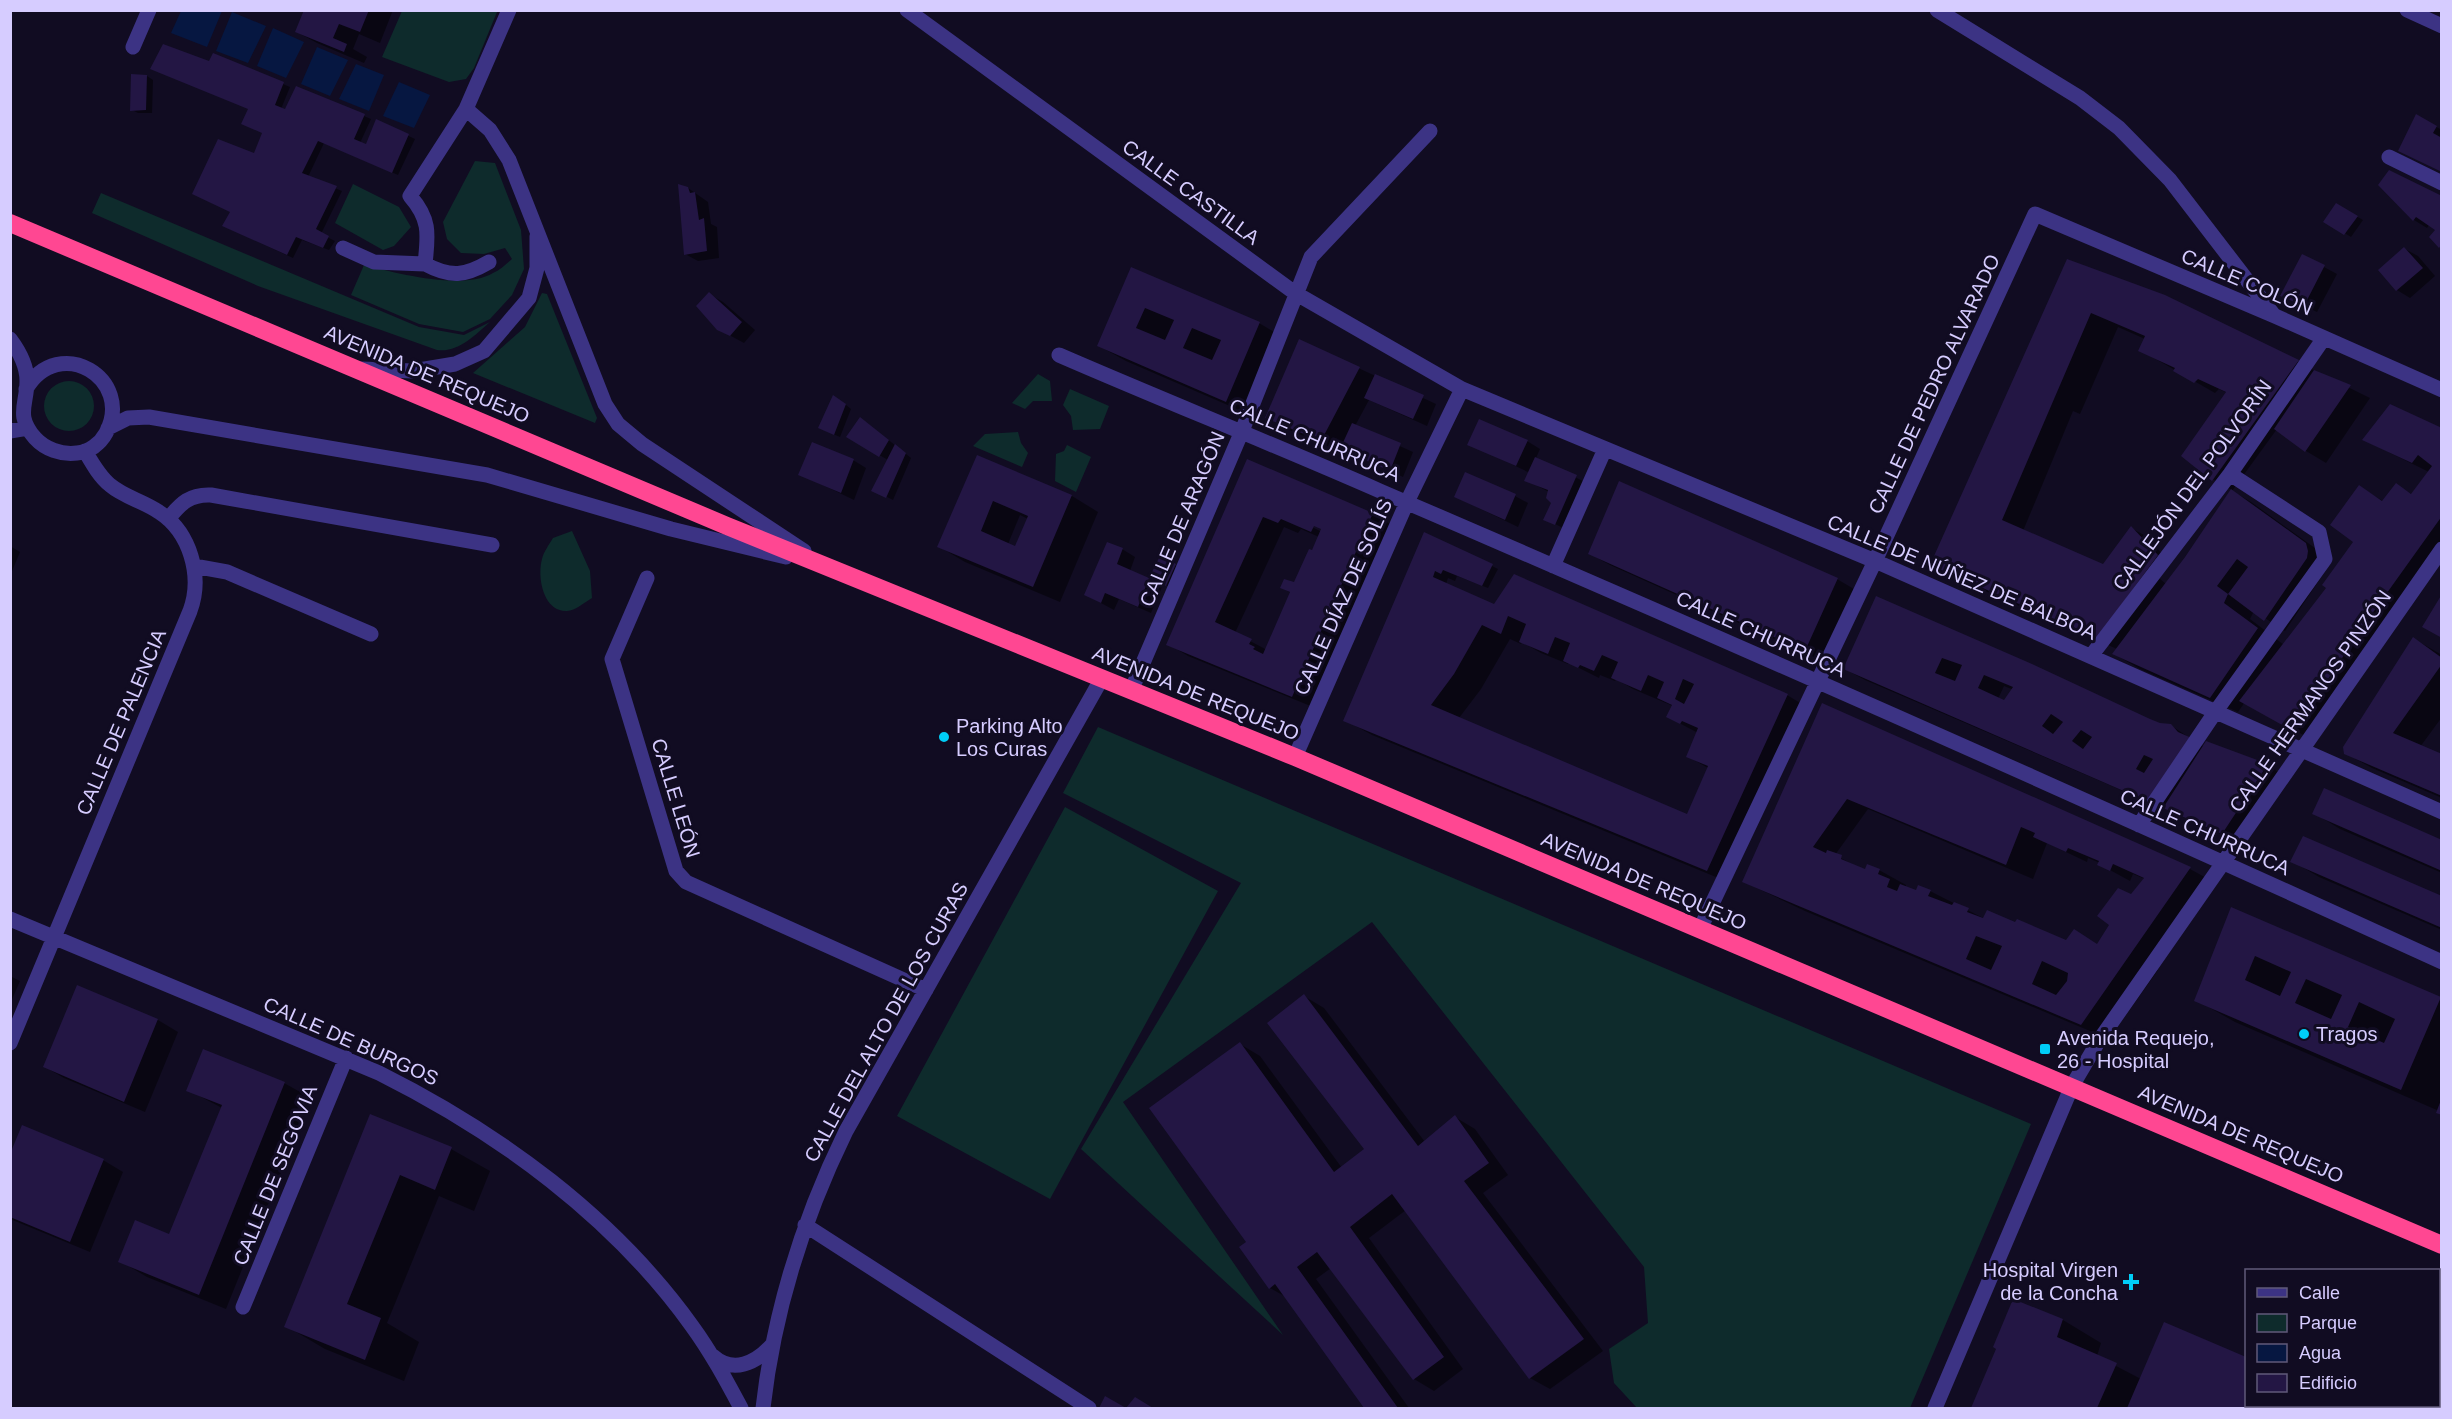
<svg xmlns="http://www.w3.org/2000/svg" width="2452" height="1419" font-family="Helvetica,sans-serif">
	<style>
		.green { fill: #0e2b2c }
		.water { fill: #061741 }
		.shadow { fill: #0007; fill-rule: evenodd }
		.building { fill: #231644; fill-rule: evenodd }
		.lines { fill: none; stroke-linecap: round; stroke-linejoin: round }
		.minor { stroke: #3c3384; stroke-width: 15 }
		.highway { stroke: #ff4792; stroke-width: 18 }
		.poi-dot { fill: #00cdf7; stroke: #110c22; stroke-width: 2 }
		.labels { text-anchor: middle; stroke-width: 6; stroke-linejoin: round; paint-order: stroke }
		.street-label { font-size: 20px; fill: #d6ccff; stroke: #110c22 }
		.poi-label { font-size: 20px; fill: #d6ccff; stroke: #110c22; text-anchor: start }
	</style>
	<rect width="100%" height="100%" fill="#110c22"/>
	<!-- green -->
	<path class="green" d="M402,11L497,10V12L474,68L466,79L449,82L382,57Z
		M475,161L495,163L521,230L524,269L512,295L490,319L463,332L419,324L351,295L364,265C396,273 463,291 493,273C500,270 506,264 512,259L505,248L484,254L461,253L447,239L443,222Z
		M353,184L399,207L411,227L394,246L383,250L335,223Z
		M101,193L419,327L464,335L490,322C475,335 458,353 437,350L258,286L92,213Z
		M542,293L547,294L597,418L595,423L473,373L525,327Z
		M1038,374L1050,381L1052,401H1033L1025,409L1012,403Z
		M44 406a25 25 0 1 1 50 0a25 25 0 1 1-50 0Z
		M1070,389L1109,406L1100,429L1073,430L1071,416L1063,405Z
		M1018,432L1021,443L1028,453L1022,467L973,446L985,434Z
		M1067,445L1091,457L1076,492L1055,481L1056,454L1064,451Z
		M572,531L590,571L592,598C585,602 575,611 567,611C543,612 537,577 542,559C544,551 549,545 553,538Z
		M1098,727L2031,1124L1910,1408H1637L1614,1383L1609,1349L1648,1323L1644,1267L1372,922L1123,1102L1283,1335L1081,1149L1241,883L1063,793Z
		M1065,807L1218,891L1050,1199L897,1116Z"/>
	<!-- water -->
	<path class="water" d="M181,11H222L207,47L171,33Z
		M232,12L266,26L248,63L216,51Z
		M273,28L304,42L286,78L257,66Z
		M317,47L348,60L330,96L301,84Z
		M356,64L384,75L369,111L339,99Z
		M399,82L430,95L414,128L383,116Z"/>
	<!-- shadow -->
	<path class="shadow" d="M306,10H393L380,43L359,34L353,49L367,57L364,63L317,43L297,32Z
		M214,55L290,87L281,109L286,111L296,88L371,119L360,143L366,146L377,121L415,139L398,175L324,143L308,177L342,191L321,234L335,241L329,250L302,240L293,258L230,229L232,212L264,133L249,109L210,63Z
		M133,75L147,76L153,80L152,113H138L132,110Z
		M2416,116L2442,130V172Z
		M2380,185L2442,198V247L2437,229L2430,224L2427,228L2414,220Z
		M688,188L708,202L711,224L717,227L719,258L698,261L685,254Z
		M2336,205L2363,220L2351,237L2325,221Z
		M2405,249L2418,256L2435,276L2410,298L2397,290L2380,270Z
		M2068,261L2165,297L2370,398L2326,463L2306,451L2277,429L2232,491L2251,502L2326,556V570L2285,631L2254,611L2250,619L2284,645L2328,588L2355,542L2359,487L2383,501L2396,485L2413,495L2429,472L2364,440L2442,430V555L2314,741L2245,702L2238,712L2140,669L2114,654L2117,649L1958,579L1932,564ZM2118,327L2145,339L2140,350L2215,393L2219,389L2227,393L2212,479L2232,490L2166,584L2159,578L2171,563L2144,535L2131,528L2104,566L2023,531L2073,411L2080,414Z
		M2324,267L2337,274L2317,312L2282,295Z
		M1132,269L1259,323L1286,339L1253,416L1126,361L1099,346Z
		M709,294L723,302L755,330L744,343L718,329Z
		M1300,341L1436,404L1427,426L1369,400L1355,426L1413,452L1403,477L1343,449L1342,452L1287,429L1267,417Z
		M840,400L851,409L840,437L826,431Z
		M866,422L911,458L893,500L879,493L888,460L848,437Z
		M1527,441L1540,449L1536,458L1589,484L1569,531L1545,519L1552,503L1549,492L1526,480L1530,473L1469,444Z
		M977,457L1072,496L1098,512L1060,602L965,562L938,546ZM1020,515L1028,519L1016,548L1008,544Z
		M853,460L866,468L854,500L800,474Z
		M1247,461L1372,514L1392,525L1313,707L1188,656L1168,644ZM1308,521L1322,529V532L1306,524ZM1284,527L1298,533L1301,529L1319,537L1294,584L1282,588L1291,593L1267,650L1235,633Z
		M1515,496L1528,503L1518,527L1456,497Z
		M10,546L20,552L10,576Z
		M1122,549L1135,557L1130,571L1162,587L1151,613L1119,599L1114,610L1086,595Z
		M1590,554L1837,579L1864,595L1832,665L1610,565Z
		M1161,558L1182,569L1172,588L1151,578Z
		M1492,566L1498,569L1488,588L1457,576L1455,581L1448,578L1446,584L1495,607L1787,695L1807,707L1728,882L1372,735L1345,720L1411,567ZM1510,639L1521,644L1522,642L1541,653L1568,664L1569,663L1599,678L1600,675L1615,681L1616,679L1633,689L1673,706L1668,717L1698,733L1687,756L1708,768L1688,816L1459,718L1481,689Z
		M1877,598L2159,725H2170L2204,747L2206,743L2267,765L2287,777L2243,844L2185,818L2164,806L2163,808L1865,680L1845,669ZM2004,686L2014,690L2004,702L1998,699Z
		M2414,639L2442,655V717L2420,747L2442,756V798L2372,768L2345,753Z
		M1822,705L2190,869L2210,880L2151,966L2158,970L2109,1039L1805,911L1744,882ZM1868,809L2033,879L2047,843L2087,862L2088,858L2100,863L2099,864L2130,881L2133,874L2145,879L2098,945L2066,942L1985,919L1930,891L1917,892L1905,888L1906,885L1879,870L1865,871L1835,855Z
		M2314,813L2442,841V873L2340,829Z
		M2292,861L2442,898V930L2319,877Z
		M2232,909L2442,999V1114L2439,1111L2235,1022L2196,1000Z
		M10,976L20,981L10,1004Z
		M78,987L158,1020L178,1032L145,1112L64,1078L45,1067Z
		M1304,996L1324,1008L1425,1142L1455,1117L1475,1129L1508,1175L1483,1193L1603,1351L1550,1389L1530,1378L1406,1210L1369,1238L1463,1369L1434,1391L1414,1379L1331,1268L1316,1279L1409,1408H1366L1286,1297L1270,1288L1248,1243L1240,1044L1260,1056L1342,1168L1366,1149Z
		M284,1083L311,1098L226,1309L147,1277L120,1261L170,1236L222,1108L188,1090Z
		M371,1116L451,1149L490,1171L474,1211L439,1196L387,1323L419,1342L404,1381L325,1349L286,1326Z
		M10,1158L103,1160L123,1172L90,1252L10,1219Z
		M2014,1301L2063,1320L2101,1343L2097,1356L2141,1379L2164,1324L2246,1359V1406H2357L2364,1408H1972L1998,1348Z"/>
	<!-- building -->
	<path class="building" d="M304,10H369L360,32L339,24L333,38L347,44L344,52L295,32Z
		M163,44L209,61L213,53L284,82L275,105L285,109L296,86L365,114L354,139L366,144L376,119L409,134L392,173L318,141L302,173L337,186L316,229L329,236L323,248L296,237L287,255L222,226L230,212L192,194L218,139L254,153L262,133L241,124L248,109L150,69Z
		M131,74L147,75L146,110L130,111Z
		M2416,114L2437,126L2433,133L2442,138V172L2398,151Z
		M2389,170L2442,196V244L2439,248L2429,237L2435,230L2416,217L2413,221L2378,185Z
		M678,184L688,187L690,193L695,192L699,220L704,218L707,251L684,255Z
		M2336,203L2358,216L2344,235L2323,222Z
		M2404,247L2423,268L2396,291L2378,270Z
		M2302,254L2325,265L2304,306L2280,296Z
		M2067,259L2165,295L2299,360L2212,481L2181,456L2226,392L2198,379L2194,383L2173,371L2175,368L2138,351L2145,336L2091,313L2002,520L2103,564L2131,526L2158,555L2097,638L1930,565Z
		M1131,267L1260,322L1226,402L1097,346ZM1145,308L1174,320L1165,340L1136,328ZM1192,328L1221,340L1212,360L1183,348Z
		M709,292L742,322L730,336L717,330L696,306Z
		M1299,339L1360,367L1321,441L1265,418Z
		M2314,370L2351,385L2305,452L2274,429Z
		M1375,374L1424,395L1413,419L1364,398Z
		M833,395L846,404L834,435L818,428Z
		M2390,404L2442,428V516L2369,618L2293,731L2239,701L2326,588L2322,585L2353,542L2330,525L2359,485L2382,501L2396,483L2411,494L2432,466L2418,455L2412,463L2362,440Z
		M860,417L889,440L879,457L846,437Z
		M1479,419L1528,440L1516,466L1467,445Z
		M1352,423L1401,443L1390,471L1340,449Z
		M812,442L854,459L841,493L798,475Z
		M895,444L906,453L886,498L871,491Z
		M977,455L1072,495L1033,587L937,547ZM993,501L1028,516L1015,546L981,531Z
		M1535,457L1577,475L1555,525L1543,520L1551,503L1546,498L1548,490L1524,481Z
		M1247,459L1373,513L1292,697L1166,645ZM1263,517L1278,523L1281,519L1311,532L1314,526L1321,529L1312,550L1309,549L1294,582L1284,579L1280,588L1290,592L1263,654L1253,649L1255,647L1249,644L1252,639L1215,622Z
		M1465,472L1516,494L1505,520L1454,497Z
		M1619,481L1838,578L1805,651L1588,554Z
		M2231,489L2306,543L2308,551L2307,558L2264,621L2228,594L2224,603L2258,628L2210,698L2112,654L2185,557ZM2237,559L2248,567L2228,594L2217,586Z
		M1424,532L1493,564L1482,586L1443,570L1441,574L1435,571L1433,577L1494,604L1514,574L1788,694L1707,871L1343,721ZM1508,616L1526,624L1519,642L1548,654L1555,637L1570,643L1563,661L1578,668L1580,665L1594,671L1602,655L1618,662L1611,678L1641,691L1648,675L1664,682L1657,698L1672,705L1666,717L1680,724L1682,721L1698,728L1686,757L1708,766L1687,814L1431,705L1454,674L1482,625L1501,634ZM1683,679L1694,684L1684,704L1675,699Z
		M1107,542L1123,548L1117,564L1149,578L1138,607L1105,593L1101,603L1084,595Z
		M1160,556L1176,564L1166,586L1149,578Z
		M2442,594V638L2422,627Z
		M1876,596L2032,664L2150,719L2160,723L2171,724L2178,732L2194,739L2149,802L1843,669ZM1942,658L1962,665L1955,681L1935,673ZM1984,675L2013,687L2004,700L1978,688ZM2051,714L2063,722L2053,734L2042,726ZM2081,730L2092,737L2083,749L2072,741ZM2144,755L2153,759L2144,773L2136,769Z
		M2413,637L2442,658V664L2393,733L2442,754V796L2344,754L2343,747Z
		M1822,703L2191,867L2081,1025L1742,882ZM1847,799L2006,865L2021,827L2035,833L2033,837L2066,852L2068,848L2099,861L2097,865L2110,871L2113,864L2144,878L2131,894L2118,888L2097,916L2109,925L2097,944L2074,929L2066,940L2017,919L2015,922L1987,910L1983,918L1967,912L1969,908L1954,902L1952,905L1928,896L1931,890L1918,885L1916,890L1900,884L1897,891L1887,887L1890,879L1878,874L1880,869L1867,864L1865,869L1841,859L1842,855L1827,850L1826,853L1813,847ZM1976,936L2002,946L1991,970L1966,959ZM2042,961L2068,973L2067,981L2056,995L2032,984Z
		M2206,741L2268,764L2222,834L2163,808Z
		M2324,788L2442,840V871L2312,814Z
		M2303,836L2442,896V928L2290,862Z
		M2231,907L2441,997L2401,1090L2194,1001ZM2255,956L2291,972L2280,996L2245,980ZM2306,979L2342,995L2331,1019L2295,1003ZM2359,1002L2395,1019L2384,1043L2348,1027Z
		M77,985L158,1019L124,1102L43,1067Z
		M1304,994L1418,1146L1455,1115L1489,1163L1464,1181L1584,1339L1529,1379L1392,1194L1350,1227L1444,1357L1413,1380L1317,1252L1297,1267L1398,1408H1364L1275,1284L1269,1289L1239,1247L1246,1242L1149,1108L1240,1042L1334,1172L1364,1149L1267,1023Z
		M203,1049L285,1082L199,1295L118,1262L135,1220L169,1234L222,1105L186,1091Z
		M2441,1100H2442V1115L2436,1113Z
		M370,1114L452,1147L435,1190L400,1175L347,1304L381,1318L365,1360L284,1327Z
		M22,1125L104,1159L70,1242L10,1217V1154Z
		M2013,1299L2063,1319L2057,1337L2117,1363L2097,1408H1971L1996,1349L1993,1347Z
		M2164,1322L2246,1357V1406H2361L2368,1408H2127Z
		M1105,1396L1126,1408L1135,1397L1153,1408H1099Z"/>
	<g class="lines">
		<!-- minor -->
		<path class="minor" d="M509,10L466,109L490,130L509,160L605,404L618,424L642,444L804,551
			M907,10L1295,293L1462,389L1875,561L2442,812
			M1937,10L2080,98L2119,128L2170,180L2273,314
			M2407,10L2442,26
			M133,47L149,10
			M2389,157L2442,183
			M343,248L374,262L425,264C428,235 431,220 410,196L466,109
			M425,264C451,278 465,276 489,262
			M10,339C19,351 27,366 27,381C27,405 15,415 35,438C45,449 61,455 77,453C89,452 100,444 106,433C135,379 59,333 26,389
			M1059,355C1165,401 1273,444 1380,491C1736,644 2090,801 2442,962
			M362,369L413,371L455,364L484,351L529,298L537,268V236
			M108,428L128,418L149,417L487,475L671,529L786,557
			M10,431L28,428
			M168,519C181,503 190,494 211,495L492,545
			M194,566L227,572L371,634
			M1553,566L1605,449
			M647,578L612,659L676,871L686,882L926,990
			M2091,656L2230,474L2324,338
			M1131,691L1242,431L1311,257L1430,131
			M1295,757L1407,502L1462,389
			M2139,825L2216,711L2325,559L2319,532L2230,474
			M10,919L379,1073C499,1133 613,1216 692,1326C711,1352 726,1380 741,1408
			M1700,929L1875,561L2035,214L2275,316L2442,390
			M10,1043L190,611C203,576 190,532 159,512C143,501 124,497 110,485C99,476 92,463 85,451
			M805,1225L1089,1408
			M243,1307L346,1058
			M713,1356C733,1374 756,1363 772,1345
			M763,1408C774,1311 803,1219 846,1131L1102,678
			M1935,1408L2072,1086L2098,1042L2442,549"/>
		<!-- highway -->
		<path class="highway" d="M10,223L727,526L1295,757L2442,1245"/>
	</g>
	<!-- markers -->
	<g class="poi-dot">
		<circle cx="944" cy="737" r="6"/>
		<circle cx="2304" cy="1034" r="6"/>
		<rect x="2039" y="1043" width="12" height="12" rx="3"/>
		<path d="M2128 1273h6v6h6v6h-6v6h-6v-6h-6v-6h6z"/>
	</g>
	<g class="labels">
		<!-- street labels -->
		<g class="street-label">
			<text transform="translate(1191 192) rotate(36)" y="7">CALLE CASTILLA</text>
			<text transform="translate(2247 282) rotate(23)" y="7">CALLE COLÓN</text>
			<text transform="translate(427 374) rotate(23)" y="7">AVENIDA DE REQUEJO</text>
			<text transform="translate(1934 384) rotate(-65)" y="7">CALLE DE PEDRO ALVARADO</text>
			<text transform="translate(1315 440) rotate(23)" y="7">CALLE CHURRUCA</text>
			<text transform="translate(2192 485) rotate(-54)" y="7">CALLEJÓN DEL POLVORÍN</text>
			<text transform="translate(1182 519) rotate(-67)" y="7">CALLE DE ARAGÓN</text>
			<text transform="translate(1962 577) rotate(23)" y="7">CALLE DE NÚÑEZ DE BALBOA</text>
			<text transform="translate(1343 597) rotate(-66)" y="7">CALLE DÍAZ DE SOLÍS</text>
			<text transform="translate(1761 634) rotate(24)" y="7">CALLE CHURRUCA</text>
			<text transform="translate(1196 693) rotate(22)" y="7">AVENIDA DE REQUEJO</text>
			<text transform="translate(2310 701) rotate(-55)" y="7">CALLE HERMANOS PINZÓN</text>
			<text transform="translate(121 722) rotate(-67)" y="7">CALLE DE PALENCIA</text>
			<text transform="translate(676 798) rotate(73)" y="7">CALLE LEÓN</text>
			<text transform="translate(2205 832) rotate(24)" y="7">CALLE CHURRUCA</text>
			<text transform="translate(1644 881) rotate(23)" y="7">AVENIDA DE REQUEJO</text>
			<text transform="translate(886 1022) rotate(-61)" y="7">CALLE DEL ALTO DE LOS CURAS</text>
			<text transform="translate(351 1041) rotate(24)" y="7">CALLE DE BURGOS</text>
			<text transform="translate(2241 1134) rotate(23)" y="7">AVENIDA DE REQUEJO</text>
			<text transform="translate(275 1175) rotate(-68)" y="7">CALLE DE SEGOVIA</text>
		</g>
		<!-- poi labels -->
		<g class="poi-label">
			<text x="956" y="733">Parking Alto<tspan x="956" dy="23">Los Curas</tspan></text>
			<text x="2316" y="1041">Tragos</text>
			<text x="2057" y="1045">Avenida Requejo,<tspan x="2057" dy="23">26 - Hospital</tspan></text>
			<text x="2118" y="1277" text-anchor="end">Hospital Virgen<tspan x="2118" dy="23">de la Concha</tspan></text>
		</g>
	</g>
	<!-- border -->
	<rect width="2452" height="1419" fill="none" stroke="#d6ccff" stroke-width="24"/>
	<!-- legend -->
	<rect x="2245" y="1269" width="195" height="138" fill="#110c22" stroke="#60597a" stroke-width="1.5"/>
	<rect x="2257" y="1288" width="30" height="9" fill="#3c3384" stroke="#60597a" stroke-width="1.5"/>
	<text x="2299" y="1299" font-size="18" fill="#d6ccff">Calle</text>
	<rect x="2257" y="1314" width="30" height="18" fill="#0e2b2c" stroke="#60597a" stroke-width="1.5"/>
	<text x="2299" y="1329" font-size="18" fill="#d6ccff">Parque</text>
	<rect x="2257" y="1344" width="30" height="18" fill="#061741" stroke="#60597a" stroke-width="1.5"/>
	<text x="2299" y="1359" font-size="18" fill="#d6ccff">Agua</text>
	<rect x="2257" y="1374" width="30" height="18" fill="#231644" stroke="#60597a" stroke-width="1.5"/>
	<text x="2299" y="1389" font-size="18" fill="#d6ccff">Edificio</text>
</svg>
